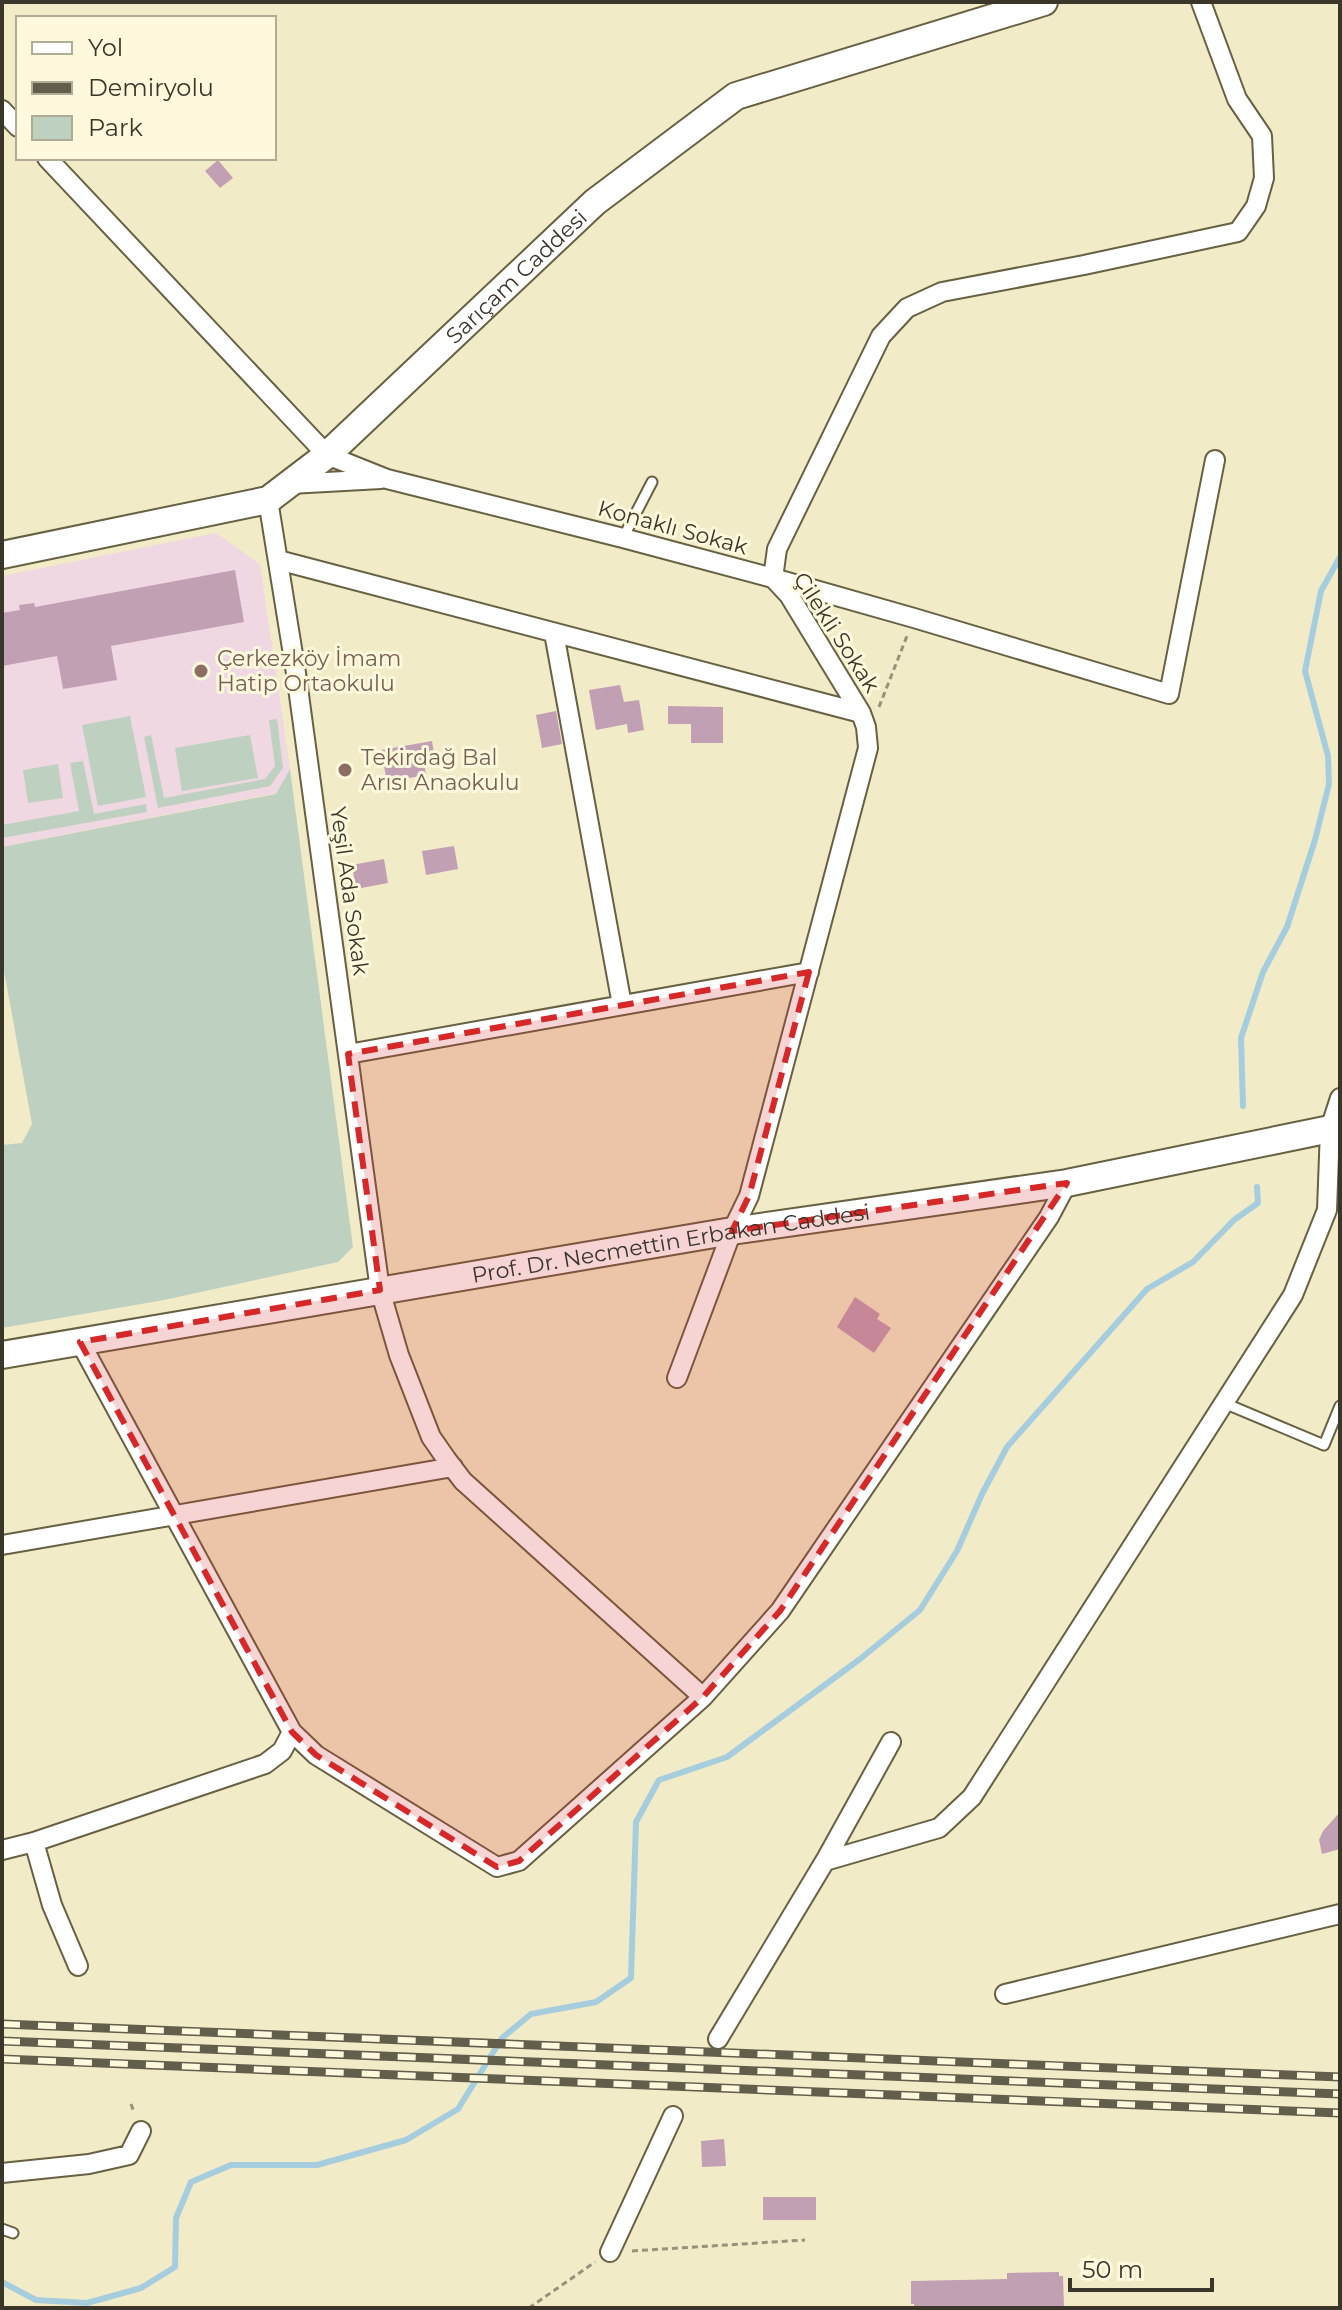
<svg xmlns="http://www.w3.org/2000/svg" width="1342" height="2310" font-family="Montserrat,sans-serif">
	<style>
		.education { fill: #f0d8e3 }
		.green { fill: #bed0c0 }
		.lines { fill: none; stroke-linecap: round; stroke-linejoin: round }
		.stream { stroke: #a6cdde; stroke-width: 6 }
		.building { fill: #c2a0b4 }
		.lane-casing { stroke: #676042; stroke-width: 13 }
		.street-casing { stroke: #676042; stroke-width: 22 }
		.secondary-casing { stroke: #676042; stroke-width: 30 }
		.path { stroke: #97927a; stroke-width: 3; stroke-dasharray: 6 4; stroke-linecap: butt }
		.lane { stroke: #fff; stroke-width: 9 }
		.street { stroke: #fff; stroke-width: 18 }
		.secondary { stroke: #fff; stroke-width: 26 }
		.rail-casing { stroke: #625e4c; stroke-width: 9 }
		.rail { stroke: #fef8dc; stroke-width: 6; stroke-dasharray: 18; stroke-linecap: butt }
		.marked { fill: #d62828; fill-opacity: 0.2; stroke: #d62828; stroke-width: 6; stroke-dasharray: 16 10; stroke-linejoin: round }
		.education-dot { fill: #8d6e63; stroke: #fef8dc; stroke-width: 3 }
		.labels { text-anchor: middle; stroke-width: 6; stroke-linejoin: round; paint-order: stroke }
		.street-label { font-size: 22px; fill: #3a372a; stroke: #fef8dc }
		.education-label { font-size: 22px; fill: #785e54; stroke: #fef8dc; text-anchor: start }
	</style>
	<rect width="100%" height="100%" fill="#f2ebc8"/>
	<!-- education -->
	<path class="education" d="M216,533L260,564L290,769L277,793L2,847V576Z"/>
	<!-- green -->
	<path class="green" d="M130,716L146,797L98,806L82,725Z
		M277,719L283,768L270,786L158,808L144,737L151,735L164,798L265,779L275,766L269,720Z
		M250,735L258,778L182,791L175,748Z
		M83,761L94,814L146,804L147,812L2,838V825L79,811L70,763Z
		M58,764L63,798L28,803L23,770Z
		M290,769L353,1247L338,1262L164,1300L2,1328V1145L22,1143L32,1124L2,960V847L276,794Z"/>
	<g class="lines">
		<!-- stream -->
		<path class="stream" d="M1243,1106L1241,1038L1263,972L1287,927L1315,840L1329,784L1328,756L1305,671L1321,591L1340,557
			M2,2282L36,2300L87,2303L141,2288L175,2267L176,2218L191,2182L231,2165H317L406,2140L458,2109L502,2038L531,2014L596,2002L631,1978L636,1822L659,1780L727,1757L860,1659L920,1610L957,1551L982,1494L1007,1447L1147,1289L1193,1262L1234,1220L1258,1203L1257,1187"/>
	</g>
	<!-- building -->
	<path class="building" d="M218,160L233,178L220,188L205,171Z
		M235,570L244,622L111,646L117,680L63,689L57,656L2,666V613L20,610L19,605L34,603L35,607Z
		M620,685L624,702L639,700L644,730L628,733L627,724L596,730L589,690Z
		M668,706L723,707V743H691V724H668Z
		M556,711L562,744L542,748L536,715Z
		M432,741L435,760L424,762L426,775L387,782L381,750Z
		M454,846L458,869L426,875L422,851Z
		M384,859L388,883L356,889L352,865Z
		M855,1297L880,1314L877,1319L891,1328L874,1353L837,1327Z
		M1340,1812V1849L1322,1854L1319,1840L1323,1831Z
		M724,2139L726,2166L702,2167L701,2141Z
		M763,2197H816V2220H763Z
		M1059,2272V2276H1063L1064,2307L914,2308V2304H911V2281L1007,2279V2273Z"/>
	<g class="lines">
		<!-- lane casing -->
		<g class="lane-casing">
			<path id="lane" d="M623,538L652,482
				M1224,1403L1324,1445L1340,1406
				M2,2229L13,2233"/>
		</g>
		<!-- street casing -->
		<g class="street-casing">
			<path id="street" d="M2,110L18,127
				M47,158L327,455L387,479L623,538L773,578L914,618L1169,694L1215,460
				M290,484L381,479
				M268,500L296,673L380,1290L399,1355L431,1437L447,1460L463,1481L703,1697
				M278,560L861,713
				M773,578L777,549L881,336L907,308L942,292L1084,265L1238,232L1256,206L1264,178L1262,136L1237,99L1201,2
				M554,633L622,1005
				M348,1054L809,972
				M677,1378L732,1231L749,1196L868,748L866,727L861,713L789,595L775,580
				M2,1545L453,1467
				M292,1732L316,1755L497,1867L519,1861L703,1697L780,1611L1049,1217L1067,1183
				M34,1842L52,1905L78,1966
				M2,1850L34,1842L265,1764L282,1751L292,1732L80,1342
				M825,1861L939,1828L972,1797L1293,1295L1327,1210L1330,1129L1340,1098
				M1005,1994L1340,1914
				M718,2039L825,1861L891,1742
				M2,2173L89,2164L129,2155L141,2131
				M610,2252L673,2116"/>
		</g>
		<!-- secondary casing -->
		<g class="secondary-casing">
			<g id="secondary">
				<path id="s1" d="M2,555L268,500L327,455L595,202L736,96L1044,2"/>
				<path id="s2" d="M2,1355L732,1231L1067,1183L1340,1127"/>
			</g>
		</g>
		<!-- path -->
		<path class="path" d="M879,707L907,636
			M131,2104L134,2112
			M632,2251L805,2240
			M529,2308L595,2262"/>
		<!-- lane -->
		<use href="#lane" class="lane"/>
		<!-- street -->
		<use href="#street" class="street"/>
		<!-- secondary -->
		<use href="#secondary" class="secondary"/>
		<!-- rail casing -->
		<g class="rail-casing">
			<path id="rail" d="M2,2024L1340,2077
				M2,2041L1340,2094
				M2,2059L1340,2113"/>
		</g>
		<!-- rail -->
		<use href="#rail" class="rail"/>
	</g>
	<!-- marked area -->
	<path class="marked" d="M809,972L749,1196L732,1231L1067,1183L780,1611L703,1697L519,1861L497,1867L316,1755L292,1732L80,1342L380,1290L348,1054Z"/>
	<!-- markers -->
	<g class="education-dot">
		<circle cx="201" cy="671" r="8"/>
		<circle cx="345" cy="770" r="8"/>
	</g>
	<g class="labels">
		<!-- street labels -->
		<g class="street-label">
			<text dy="8" stroke="none"><textPath href="#s1" startOffset="606">Sarıçam Caddesi</textPath></text>
			<text transform="translate(673 527) rotate(15)" y="8">Konaklı Sokak</text>
			<text transform="translate(837 632) rotate(57)" y="8">Çilekli Sokak</text>
			<text transform="translate(350 891) rotate(82)" y="8">Yeşil Ada Sokak</text>
			<text dy="8" stroke="none"><textPath href="#s2" startOffset="678">Prof. Dr. Necmettin Erbakan Caddesi</textPath></text>
		</g>
		<!-- education labels -->
		<g class="education-label">
			<text x="217" y="666">Çerkezköy İmam<tspan x="217" dy="25">Hatip Ortaokulu</tspan></text>
			<text x="361" y="765">Tekirdağ Bal<tspan x="361" dy="25">Arısı Anaokulu</tspan></text>
		</g>
	</g>
	<!-- border -->
	<rect width="1342" height="2310" fill="none" stroke="#3a372a" stroke-width="8"/>
	<!-- legend -->
	<rect x="16" y="16" width="260" height="144" fill="#fef8dc" stroke="#b0ab95" stroke-width="2"/>
	<rect x="32" y="42" width="40" height="12" fill="#ffffff" stroke="#b0ab95" stroke-width="2"/>
	<text x="88" y="56" font-size="24" fill="#3a372a">Yol</text>
	<rect x="32" y="82" width="40" height="12" fill="#625e4c" stroke="#b0ab95" stroke-width="2"/>
	<text x="88" y="96" font-size="24" fill="#3a372a">Demiryolu</text>
	<rect x="32" y="116" width="40" height="24" fill="#bed0c0" stroke="#b0ab95" stroke-width="2"/>
	<text x="88" y="136" font-size="24" fill="#3a372a">Park</text>
	<!-- scale -->
	<path d="M1070 2278v12h142v-12" fill="none" stroke="#3a372a" stroke-width="4"/>
	<text x="1082" y="2278" font-size="24" fill="#3a372a" stroke="#fef8dc" stroke-width="6" paint-order="stroke">50 m</text>
</svg>
